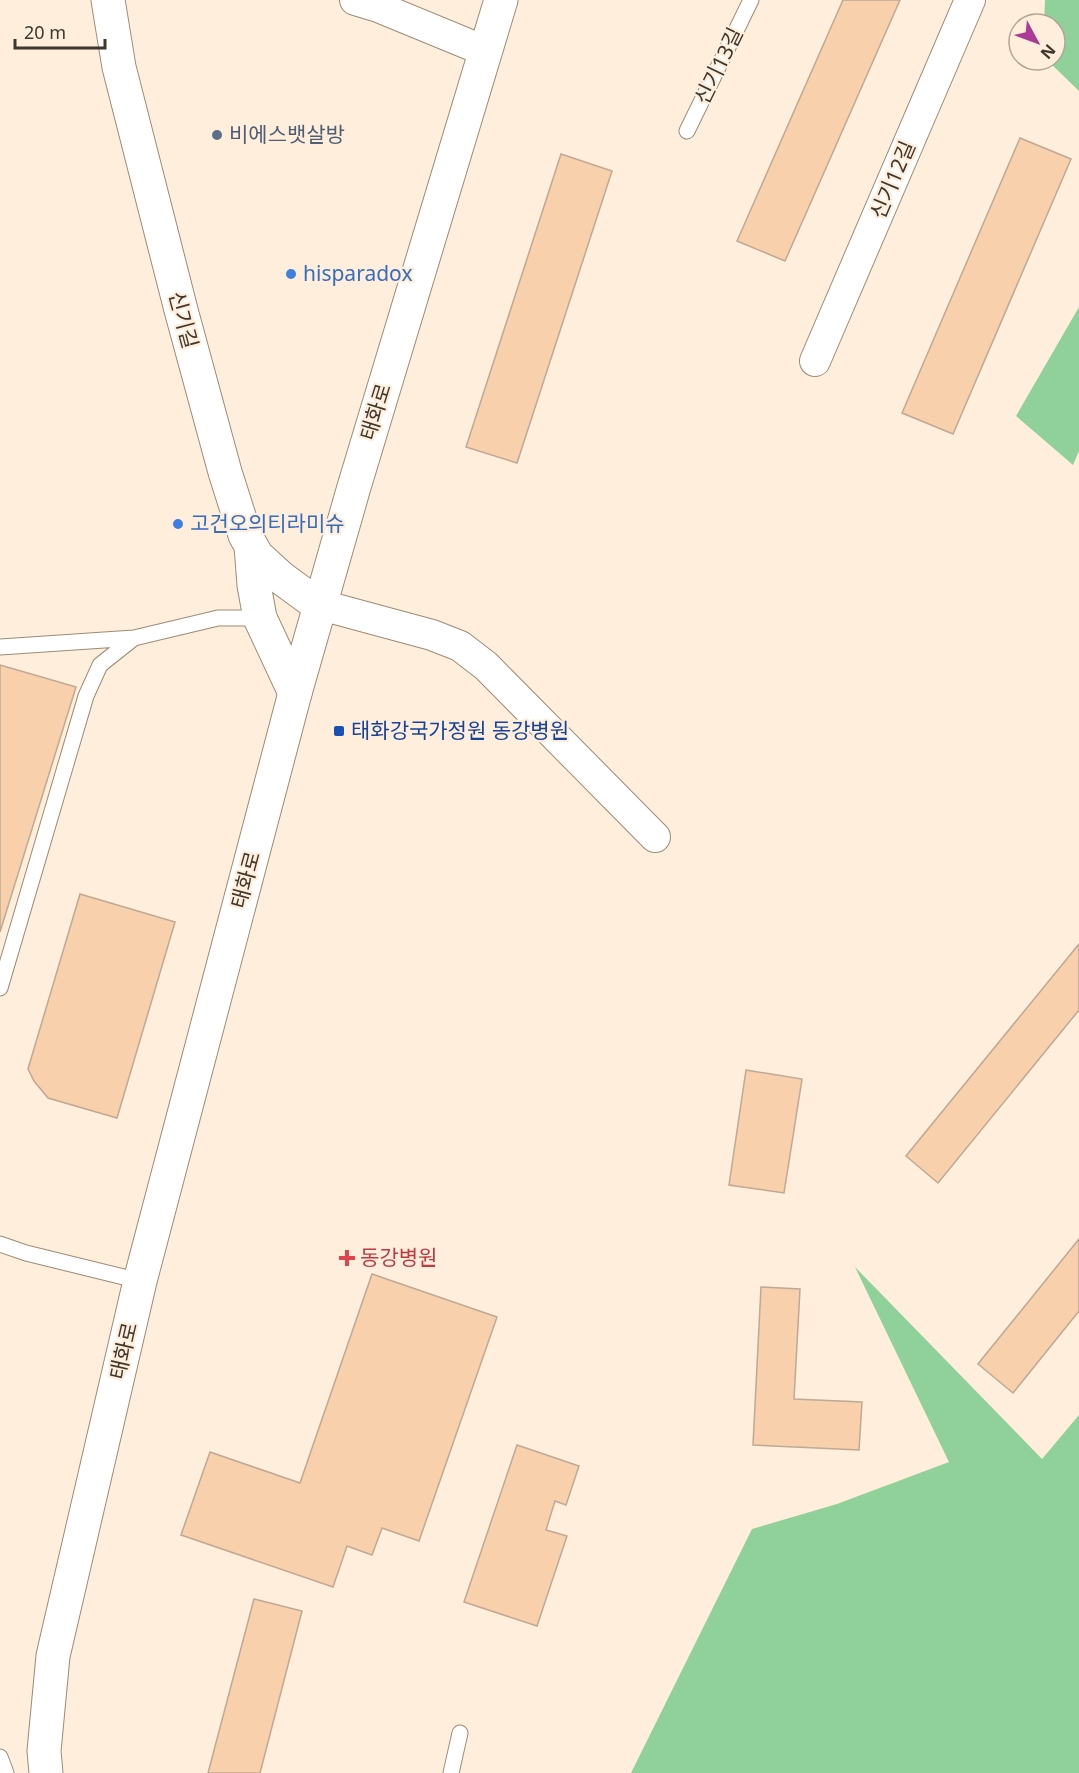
<svg xmlns="http://www.w3.org/2000/svg" width="1079" height="1773" font-family="'Noto Sans','Noto Sans KR',sans-serif">
	<style>
		.green { fill: #8fd09b }
		.building { fill: #f9d0ac; stroke: #bfa894; stroke-width: 1.5 }
		.lines { fill: none; stroke-linecap: round; stroke-linejoin: round }
		.service-casing { stroke: #9d8b74; stroke-width: 17 }
		.minor-casing { stroke: #9d8b74; stroke-width: 32 }
		.tertiary-casing { stroke: #9d8b74; stroke-width: 35 }
		.secondary-casing { stroke: #9d8b74; stroke-width: 35 }
		.service { stroke: #fff; stroke-width: 15 }
		.minor { stroke: #fff; stroke-width: 30 }
		.tertiary { stroke: #fff; stroke-width: 33 }
		.secondary { stroke: #fff; stroke-width: 33 }
		.service-dot { fill: #5c6f8a; stroke: #feeedb; stroke-width: 2 }
		.shop-dot { fill: #3f7fe0; stroke: #feeedb; stroke-width: 2 }
		.transit-dot { fill: #1a4fb4; stroke: #feeedb; stroke-width: 2 }
		.health-dot { fill: #e0444e; stroke: #feeedb; stroke-width: 2 }
		.labels { text-anchor: middle; stroke-width: 4.5; stroke-linejoin: round; paint-order: stroke }
		.street-label { font-size: 21px; fill: #3e372d; stroke: #feeedb }
		.service-label { font-size: 21px; fill: #4e5e75; stroke: #feeedb; text-anchor: start }
		.shop-label { font-size: 21px; fill: #366cbe; stroke: #feeedb; text-anchor: start }
		.transit-label { font-size: 21px; fill: #164399; stroke: #feeedb; text-anchor: start }
		.health-label { font-size: 21px; fill: #be3a42; stroke: #feeedb; text-anchor: start }
	</style>
	<rect width="100%" height="100%" fill="#feeedb"/>
	<!-- green -->
	<path class="green" d="M1045,0H1079V91L1047,60H1055V24H1044Z
		M1079,307V451L1073,465L1016,416Z
		M855,1267L1042,1459L1079,1415V1773H631L752,1529L837,1504L949,1462Z"/>
	<!-- building -->
	<path class="building" d="M843,0H900L785,261L737,241Z
		M1020,138L1071,159L953,434L902,413Z
		M561,154L612,171L517,463L466,447Z
		M0,665L76,687L0,932Z
		M80,894L175,922L117,1118L48,1098L34,1081L28,1069Z
		M1079,944V1010L938,1183L906,1156Z
		M746,1070L802,1079L784,1193L729,1185Z
		M1079,1239V1311L1013,1393L978,1364Z
		M372,1274L497,1317L419,1541L382,1528L372,1555L347,1546L333,1587L181,1535L210,1452L300,1483Z
		M761,1287L800,1289L794,1399L862,1402L859,1450L753,1445Z
		M517,1445L579,1466L566,1505L555,1501L546,1530L567,1536L537,1626L464,1602Z
		M254,1599L302,1611L260,1773H208Z"/>
	<g class="lines">
		<!-- service casing -->
		<g class="service-casing">
			<path id="service" d="M687,131L751,0
				M0,647L134,638L218,618H260
				M0,988L86,696L100,665L134,638
				M0,1244L26,1253L140,1281
				M0,1757L6,1773
				M451,1773L460,1733"/>
		</g>
		<!-- minor casing -->
		<g class="minor-casing">
			<path id="minor" d="M355,0L378,7L485,51
				M815,361L970,0
				M321,605L432,635L460,646L486,666L655,837"/>
		</g>
		<!-- tertiary casing -->
		<g class="tertiary-casing">
			<path id="tertiary" d="M108,0L119,67L181,310L225,472L245,535L257,556L280,577L310,599L321,605
				M251,546L254,585L260,618L295,693"/>
		</g>
		<!-- secondary casing -->
		<g class="secondary-casing">
			<path id="secondary" d="M46,1773L44,1751L53,1656L140,1281L295,693L354,487L501,0"/>
		</g>
		<!-- service -->
		<use href="#service" class="service"/>
		<!-- minor -->
		<use href="#minor" class="minor"/>
		<!-- tertiary -->
		<use href="#tertiary" class="tertiary"/>
		<!-- secondary -->
		<use href="#secondary" class="secondary"/>
	</g>
	<!-- markers -->
	<circle class="service-dot" cx="217" cy="135" r="6"/>
	<g class="shop-dot">
		<circle cx="291" cy="274" r="6"/>
		<circle cx="178" cy="524" r="6"/>
	</g>
	<rect class="transit-dot" x="333" y="725" width="12" height="12" rx="3"/>
	<path class="health-dot" d="M344 1249h6v6h6v6h-6v6h-6v-6h-6v-6h6z"/>
	<g class="labels">
		<!-- street labels -->
		<g class="street-label">
			<text transform="translate(719 66) rotate(-64)" y="7">신기13길</text>
			<text transform="translate(893 180) rotate(-67)" y="7">신기12길</text>
			<text transform="translate(183 320) rotate(75)" y="7">신기길</text>
			<text transform="translate(376 412) rotate(-73)" y="7">태화로</text>
			<text transform="translate(246 880) rotate(-75)" y="7">태화로</text>
			<text transform="translate(124 1351) rotate(-77)" y="7">태화로</text>
		</g>
		<!-- service labels -->
		<g class="service-label">
			<text x="229" y="142">비에스뱃살방</text>
		</g>
		<!-- shop labels -->
		<g class="shop-label">
			<text x="303" y="281">hisparadox</text>
			<text x="190" y="531">고건오의티라미슈</text>
		</g>
		<!-- transit labels -->
		<g class="transit-label">
			<text x="351" y="738">태화강국가정원 동강병원</text>
		</g>
		<!-- health labels -->
		<g class="health-label">
			<text x="360" y="1265">동강병원</text>
		</g>
	</g>
	<!-- north arrow -->
	<g transform="translate(1037 42) rotate(131)"><circle r="28" fill="#feeedb" stroke="#b1a595" stroke-width="1.5"/>
	<path d="M0-4.5L10 22L0 15L-10 22Z" fill="#ac3b96"/>
	<text y="-9" font-size="16" font-weight="bold" text-anchor="middle" fill="#3e372d">N</text>
	</g>
	<!-- scale -->
	<path d="M15 39v9h90v-9" fill="none" stroke="#3e372d" stroke-width="3"/>
	<text x="24" y="39" font-size="18" fill="#3e372d" stroke="#feeedb" stroke-width="4.5" paint-order="stroke">20 m</text>
</svg>
